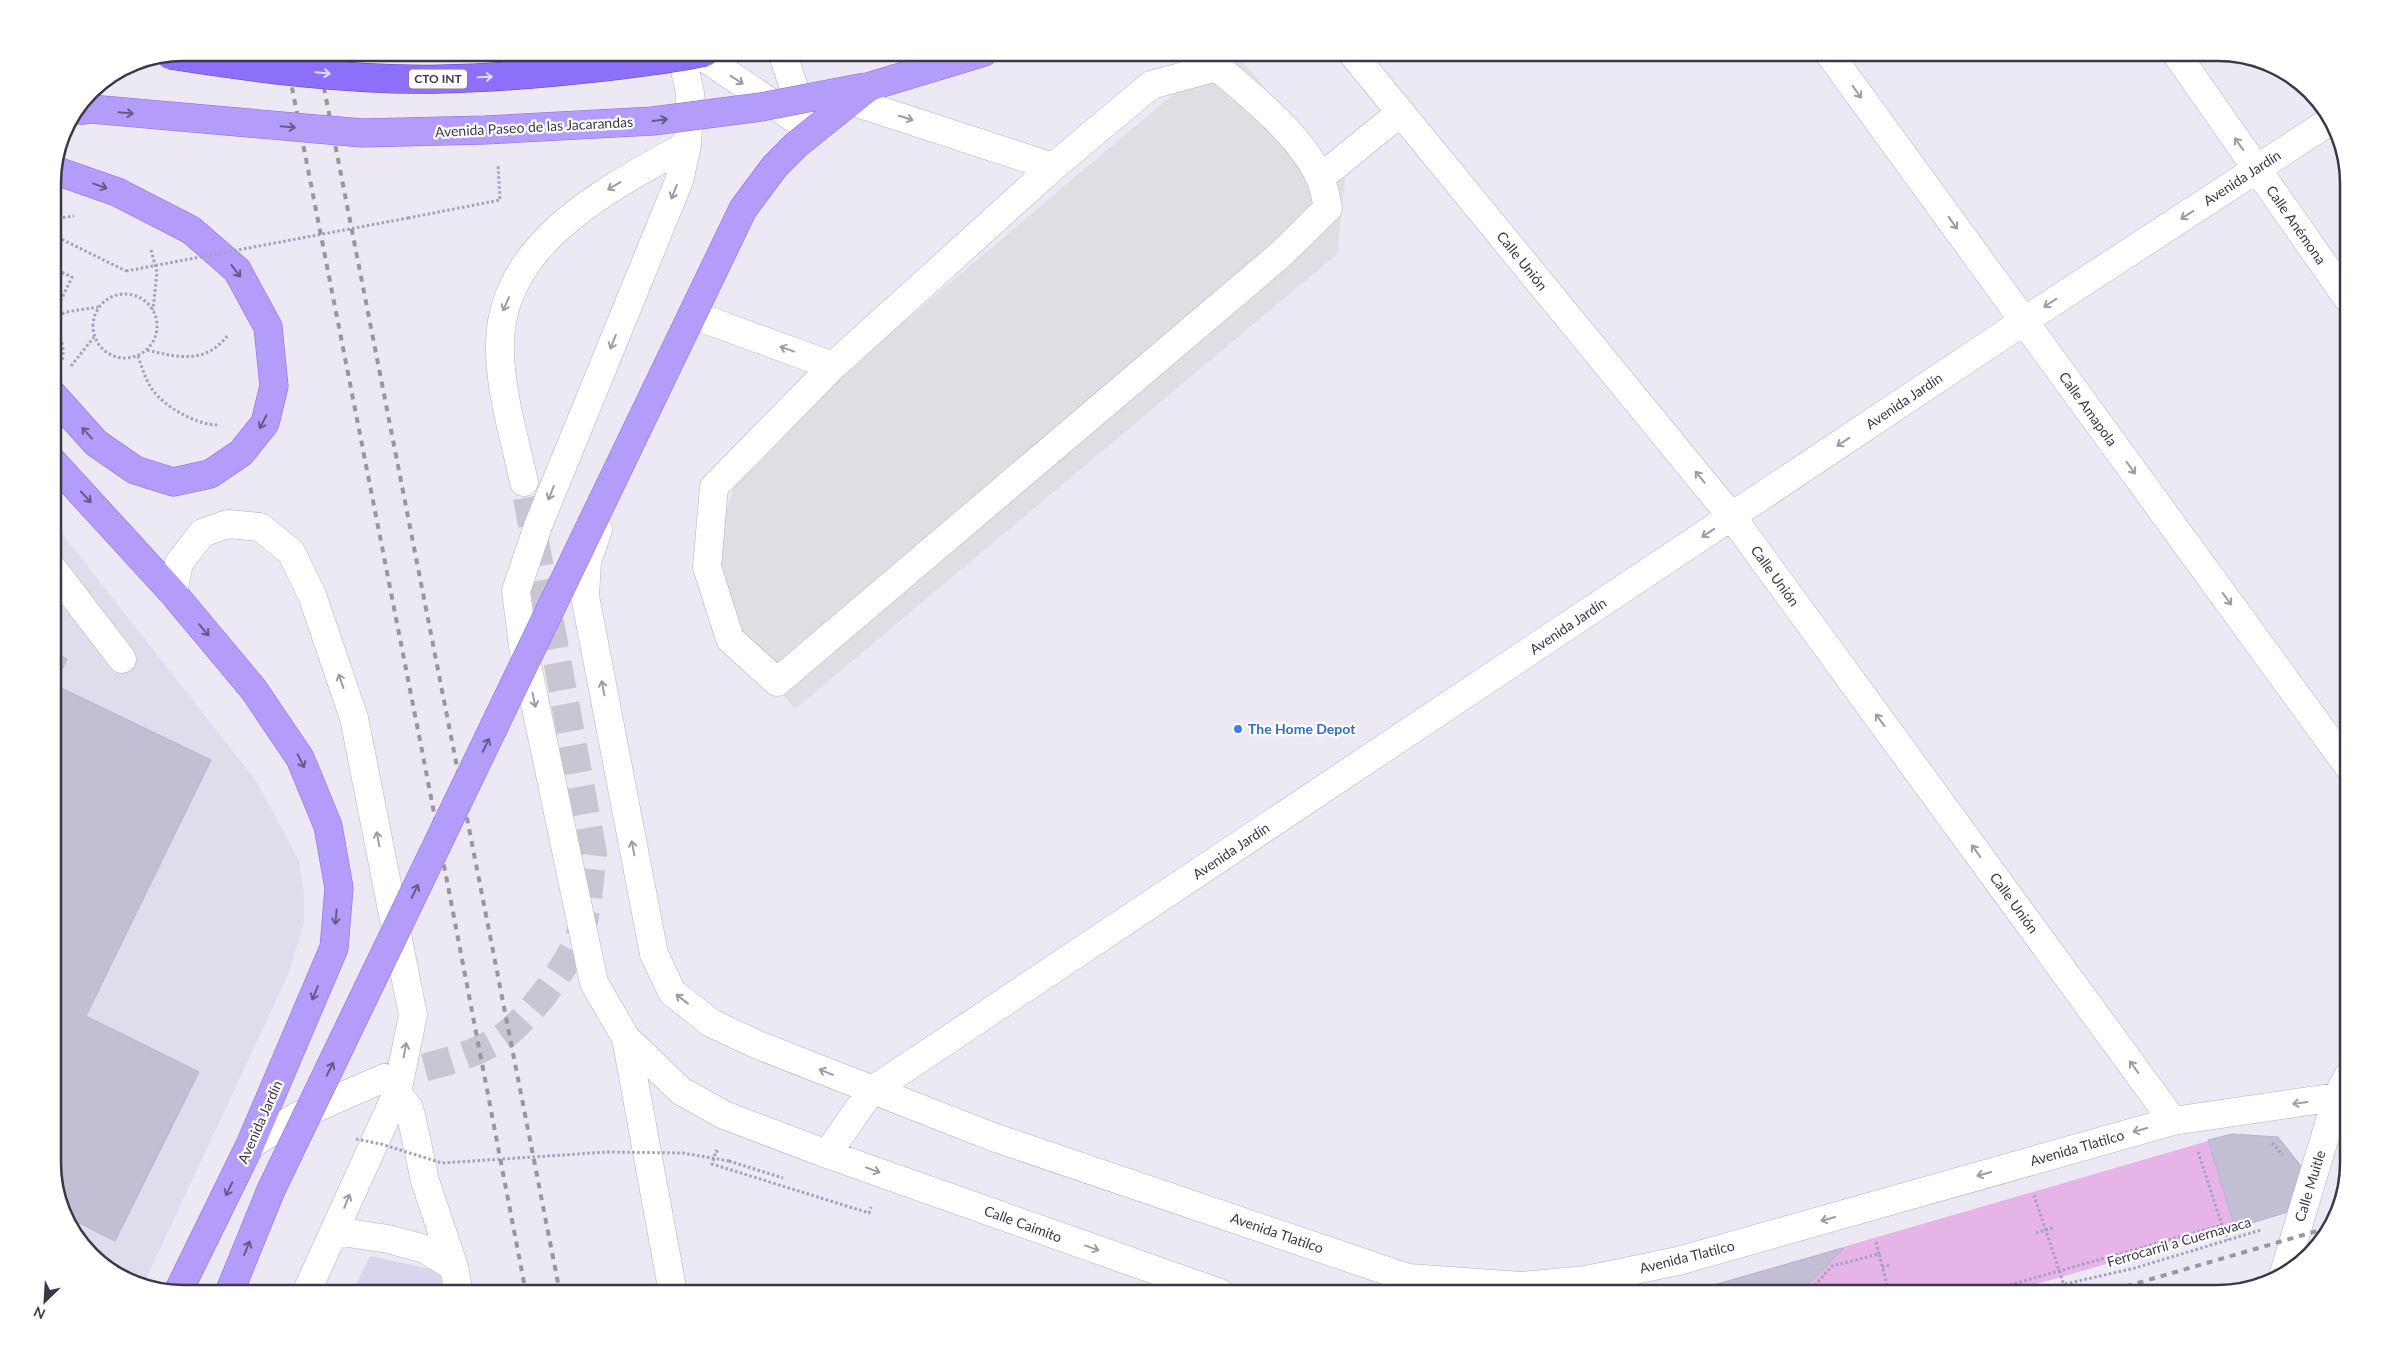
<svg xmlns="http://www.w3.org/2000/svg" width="2401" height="1346" font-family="Lato,sans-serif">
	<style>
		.residential { fill: #dfdcec }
		.education { fill: #dad4ed }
		.green { fill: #e6b4e7 }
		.parking { fill: #dedee3 }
		.building { fill: #c2bfd5; stroke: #b7b2d0 }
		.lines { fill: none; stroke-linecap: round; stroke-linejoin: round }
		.minor-tunnel { stroke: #c8c6d2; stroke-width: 28; stroke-dasharray: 28 14; stroke-linecap: butt }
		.minor-casing { stroke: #b3afc2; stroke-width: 29 }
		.major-casing { stroke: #886be0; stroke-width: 29 }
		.path { stroke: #a49ec1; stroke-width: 3; stroke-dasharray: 2.5 2.5; stroke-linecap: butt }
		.minor { stroke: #fff; stroke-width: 28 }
		.major { stroke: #b49cfb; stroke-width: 28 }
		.rail { stroke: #989898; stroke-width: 4; stroke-dasharray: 6 6; stroke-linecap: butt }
		.major-bridge-casing { stroke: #886be0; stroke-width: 29; stroke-linecap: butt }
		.highway-bridge-casing { stroke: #5a3fd8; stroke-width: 29; stroke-linecap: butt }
		.path-bridge { stroke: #a49ec1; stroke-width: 3; stroke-dasharray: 2.5 2.5; stroke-linecap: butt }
		.major-bridge { stroke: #b49cfb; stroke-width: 28 }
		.highway-bridge { stroke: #8d6ff9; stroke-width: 28 }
		.oneway { stroke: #e2dbfe }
		.oneway2 { stroke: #9c9ca4 }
		.oneway3 { stroke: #655b87 }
		.shop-dot { fill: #3f7fe0; stroke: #fff; stroke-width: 2 }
		.labels { text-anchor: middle; stroke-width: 4.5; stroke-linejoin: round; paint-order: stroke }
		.shield { fill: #fff; stroke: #75747f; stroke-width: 1 }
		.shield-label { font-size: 12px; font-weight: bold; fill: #3a3848 }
		.street-label { font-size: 14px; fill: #3a3848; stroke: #fff }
		.shop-label { font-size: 14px; font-weight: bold; fill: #366cbe; stroke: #fff; text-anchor: start }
		.rim { fill: none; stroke: #3a3848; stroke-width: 2.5 }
	</style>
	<rect width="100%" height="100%" fill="#ece9f4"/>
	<!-- residential -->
	<path class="residential" d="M53,522L257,782L299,861L304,894V923L288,975L144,1283L118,1276L74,1235L53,1171Z"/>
	<!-- education -->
	<path class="education" d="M370,1256L449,1273L453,1293H352Z"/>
	<!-- green -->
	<path class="green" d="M2232,1134L2278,1137L2301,1166L2288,1212L2005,1293H1685Z
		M2270,1275L2269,1280L2218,1293H2202Z"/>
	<!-- parking -->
	<path class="parking" d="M1222,53H1235L1345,180L1337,254L795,709L715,615V545L744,457Z"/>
	<!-- building -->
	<path class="building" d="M53,652L67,659L55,685L211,760L86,1016L199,1072L115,1241L69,1218L53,1171Z
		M2232,1134L2278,1137L2301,1166L2299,1191L2288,1212L2235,1228L2208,1140Z
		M1844,1248L1800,1293L1689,1292Z"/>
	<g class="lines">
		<!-- minor-tunnel -->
		<path class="minor-tunnel" d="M384,1078C421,1068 459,1061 493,1043C522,1028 560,976 575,946C589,918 589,883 593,853L524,482"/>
		<!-- minor casing -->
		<g class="minor-casing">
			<path id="minor" d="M681,52L690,93L687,145L679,181L538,526L516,591L523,646L594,983L626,1038L681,1091L724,1115L827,1154L1220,1293
				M696,52L807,127
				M782,52L806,123
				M1351,52L1732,517L2173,1121
				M1828,52L2348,766
				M2175,52L2348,299
				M1217,67C1252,96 1302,137 1320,178C1324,187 1326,198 1328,208L1280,255L777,682L730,639L707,567L714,487L833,366L1053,167L1151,85Z
				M860,104L1053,167
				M1320,178L1400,113
				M696,316L833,366
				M524,482C515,439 499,389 500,345C500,242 610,188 687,145
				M598,530L587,562L585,596L654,954L672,992L711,1023L758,1045L993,1137L1408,1278L1521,1286L1586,1280L1678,1261L2173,1121L2337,1097L2348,1100
				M53,569L122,659
				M173,593L179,563L202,533L228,524L260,527L291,552L312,595L354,718L413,1015L397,1093L306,1293
				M626,1038L673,1293
				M397,1093L408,1107L411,1115L425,1181L454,1267
				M250,1145L298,1116L384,1078
				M827,1154L871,1091L2024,321L2330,121
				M335,1231L388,1239L425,1249L454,1267L459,1293
				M2283,1276L2337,1097L2348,1076"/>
		</g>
		<!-- major casing -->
		<g class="major-casing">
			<path id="major" d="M868,87L984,52
				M53,395L96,443L135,470L173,482L210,474L241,453L265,423L274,386L268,327L237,270L191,230L117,192L54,170
				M53,462L173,593L254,690L300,758L328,826L339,888L334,948L250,1145L178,1292"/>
		</g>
		<!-- path -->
		<path class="path" d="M408,218L500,200L498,165
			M53,219L74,216
			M53,235L126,271
			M151,250L157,272L153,310
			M53,255L60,239
			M53,268L72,277L53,317
			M93 326a32 32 0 1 1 64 0a32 32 0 1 1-64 0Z
			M53,318L66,312L98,307
			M53,319C59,333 66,347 62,361
			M147,350C179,358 206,364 228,335
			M138,356C142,367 145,379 152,389C164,407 197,425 218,425
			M71,366L94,337
			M2272,1143L2283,1155
			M718,1152L716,1151L712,1164L869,1213L871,1207
			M729,1161L783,1178
			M2034,1195L2064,1285
			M2222,1225L2228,1240
			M2036,1233L2055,1227
			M1876,1242L1879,1254
			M1882,1267L1890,1265
			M1808,1293L1832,1266L1879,1254L1889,1293
			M1981,1293L2222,1225L2198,1152
			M2026,1293L2135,1268L2261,1230"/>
		<!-- minor -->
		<use href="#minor" class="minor"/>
		<!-- major -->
		<use href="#major" class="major"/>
		<!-- rail -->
		<path class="rail" d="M285,52L425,766L526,1293
			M317,52L560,1293
			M2103,1293L2331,1227"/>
		<!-- major-bridge casing -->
		<g class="major-bridge-casing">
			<path id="major-bridge" d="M78,111L91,109L362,133L485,130L653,121L761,107L865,87
				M229,1293L271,1190L743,209L775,166L796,145L868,87"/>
		</g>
		<!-- highway-bridge casing -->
		<g class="highway-bridge-casing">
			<path id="highway-bridge" d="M170,55C259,69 352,81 442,79C496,78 550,73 604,67C638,63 672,59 705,52"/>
		</g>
		<!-- path-bridge -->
		<path class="path-bridge" d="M126,271L408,218
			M356,1139L381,1144L442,1163L607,1152L683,1153L729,1161"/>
		<!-- major-bridge -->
		<use href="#major-bridge" class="major-bridge"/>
		<!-- highway-bridge -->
		<use href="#highway-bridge" class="highway-bridge"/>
	</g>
	<!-- one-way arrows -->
	<defs><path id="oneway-shaft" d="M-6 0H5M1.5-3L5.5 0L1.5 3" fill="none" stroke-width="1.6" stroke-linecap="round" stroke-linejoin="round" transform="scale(1.25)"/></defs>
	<g class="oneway">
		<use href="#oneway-shaft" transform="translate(323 73) rotate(5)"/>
		<use href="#oneway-shaft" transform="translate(485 77) rotate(-2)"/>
	</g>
	<g class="oneway2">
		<use href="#oneway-shaft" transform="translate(737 80) rotate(34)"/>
		<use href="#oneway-shaft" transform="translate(1857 92) rotate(54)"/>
		<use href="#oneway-shaft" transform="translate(906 118) rotate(17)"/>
		<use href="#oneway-shaft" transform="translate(2239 144) rotate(-125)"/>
		<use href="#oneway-shaft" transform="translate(614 186) rotate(149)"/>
		<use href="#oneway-shaft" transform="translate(674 192) rotate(112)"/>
		<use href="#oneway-shaft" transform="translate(2187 215) rotate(147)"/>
		<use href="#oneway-shaft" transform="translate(1953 223) rotate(54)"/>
		<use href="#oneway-shaft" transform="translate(2050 303) rotate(147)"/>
		<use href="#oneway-shaft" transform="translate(506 304) rotate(114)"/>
		<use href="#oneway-shaft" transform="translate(613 342) rotate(112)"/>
		<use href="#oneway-shaft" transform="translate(787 349) rotate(-160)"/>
		<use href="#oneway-shaft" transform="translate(1843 442) rotate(146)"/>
		<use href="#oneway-shaft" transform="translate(2131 468) rotate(54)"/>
		<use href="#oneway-shaft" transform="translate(1700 477) rotate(-129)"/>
		<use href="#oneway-shaft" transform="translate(551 493) rotate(112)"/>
		<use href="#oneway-shaft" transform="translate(1708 533) rotate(146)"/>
		<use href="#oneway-shaft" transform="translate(2227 599) rotate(54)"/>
		<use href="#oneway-shaft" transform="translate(341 681) rotate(-109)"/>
		<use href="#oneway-shaft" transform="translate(603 688) rotate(-101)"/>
		<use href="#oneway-shaft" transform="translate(534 700) rotate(78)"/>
		<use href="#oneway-shaft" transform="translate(1880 720) rotate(-126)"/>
		<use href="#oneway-shaft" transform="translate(378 839) rotate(-101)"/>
		<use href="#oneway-shaft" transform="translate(633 848) rotate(-101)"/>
		<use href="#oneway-shaft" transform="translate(1976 851) rotate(-126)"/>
		<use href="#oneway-shaft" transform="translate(682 999) rotate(-142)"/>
		<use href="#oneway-shaft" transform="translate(405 1050) rotate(-79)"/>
		<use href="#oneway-shaft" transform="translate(2134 1067) rotate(-126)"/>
		<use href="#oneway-shaft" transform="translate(826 1072) rotate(-158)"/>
		<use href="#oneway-shaft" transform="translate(2300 1103) rotate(172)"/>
		<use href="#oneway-shaft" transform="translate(2140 1130) rotate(164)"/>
		<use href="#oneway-shaft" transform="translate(873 1170) rotate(20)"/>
		<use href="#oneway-shaft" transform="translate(1984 1174) rotate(164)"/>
		<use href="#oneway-shaft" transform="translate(347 1201) rotate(-68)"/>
		<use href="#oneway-shaft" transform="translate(1828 1219) rotate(164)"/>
		<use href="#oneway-shaft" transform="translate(1092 1248) rotate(20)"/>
	</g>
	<g class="oneway3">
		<use href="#oneway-shaft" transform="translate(126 113) rotate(5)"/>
		<use href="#oneway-shaft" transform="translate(660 120) rotate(-7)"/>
		<use href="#oneway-shaft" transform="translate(288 127) rotate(5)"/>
		<use href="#oneway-shaft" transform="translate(100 186) rotate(20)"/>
		<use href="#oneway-shaft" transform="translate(236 271) rotate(52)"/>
		<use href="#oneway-shaft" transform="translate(263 422) rotate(117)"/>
		<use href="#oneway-shaft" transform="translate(87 433) rotate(-132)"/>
		<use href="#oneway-shaft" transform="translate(86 497) rotate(47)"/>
		<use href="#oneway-shaft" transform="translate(204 630) rotate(50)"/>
		<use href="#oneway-shaft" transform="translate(486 745) rotate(-64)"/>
		<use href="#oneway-shaft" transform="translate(301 761) rotate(63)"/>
		<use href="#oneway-shaft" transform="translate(415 891) rotate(-64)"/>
		<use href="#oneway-shaft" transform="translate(336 917) rotate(95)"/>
		<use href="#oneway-shaft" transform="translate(315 993) rotate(113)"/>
		<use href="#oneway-shaft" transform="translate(330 1069) rotate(-64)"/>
		<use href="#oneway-shaft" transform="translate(229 1189) rotate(116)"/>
		<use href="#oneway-shaft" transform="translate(247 1248) rotate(-68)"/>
	</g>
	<!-- markers -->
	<circle class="shop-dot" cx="1238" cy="729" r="5"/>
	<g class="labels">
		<!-- shield labels -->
		<rect class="shield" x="409" y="69.5" width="58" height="19" rx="4"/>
		<g class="shield-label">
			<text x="438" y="83">CTO INT</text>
		</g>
		<!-- street labels -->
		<g class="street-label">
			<text transform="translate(534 127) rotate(-3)" y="5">Avenida Paseo de las Jacarandas</text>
			<text transform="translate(2242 178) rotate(-33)" y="5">Avenida Jardín</text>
			<text transform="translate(2296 225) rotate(55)" y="5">Calle Anémona</text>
			<text transform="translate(1522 261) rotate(51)" y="5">Calle Unión</text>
			<text transform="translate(1904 401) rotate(-34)" y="5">Avenida Jardín</text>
			<text transform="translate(2088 409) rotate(54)" y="5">Calle Amapola</text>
			<text transform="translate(1775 576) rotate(54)" y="5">Calle Unión</text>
			<text transform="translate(1568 626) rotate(-34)" y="5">Avenida Jardín</text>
			<text transform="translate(1231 851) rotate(-34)" y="5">Avenida Jardín</text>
			<text transform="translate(2014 903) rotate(54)" y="5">Calle Unión</text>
			<text transform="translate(260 1122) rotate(-66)" y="5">Avenida Jardín</text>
			<text transform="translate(2077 1148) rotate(-16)" y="5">Avenida Tlatilco</text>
			<text transform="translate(2310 1186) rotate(-73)" y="5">Calle Muitle</text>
			<text transform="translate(1023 1224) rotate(20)" y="5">Calle Caimito</text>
			<text transform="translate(1277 1233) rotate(19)" y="5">Avenida Tlatilco</text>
			<text transform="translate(2179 1242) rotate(-16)" y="5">Ferrocarril a Cuernavaca</text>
			<text transform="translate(1687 1257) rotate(-14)" y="5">Avenida Tlatilco</text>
		</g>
		<!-- shop labels -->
		<g class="shop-label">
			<text x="1248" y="734">The Home Depot</text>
		</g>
	</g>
	<!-- crop -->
	<path d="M0 0H2401V1346H0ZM183 61H2218A122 122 0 0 1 2340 183V1163A122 122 0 0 1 2218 1285H183A122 122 0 0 1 61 1163V183A122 122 0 0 1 183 61Z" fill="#fff" fill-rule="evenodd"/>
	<path class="rim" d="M183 61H2218A122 122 0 0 1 2340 183V1163A122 122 0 0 1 2218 1285H183A122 122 0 0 1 61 1163V183A122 122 0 0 1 183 61Z"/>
	<!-- north arrow -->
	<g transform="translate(45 1301) rotate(205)" stroke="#ffffff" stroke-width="4" paint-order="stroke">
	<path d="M0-4L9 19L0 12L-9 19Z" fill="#3a3848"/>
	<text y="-8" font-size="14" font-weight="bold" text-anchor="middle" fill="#3a3848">N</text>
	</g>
</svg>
